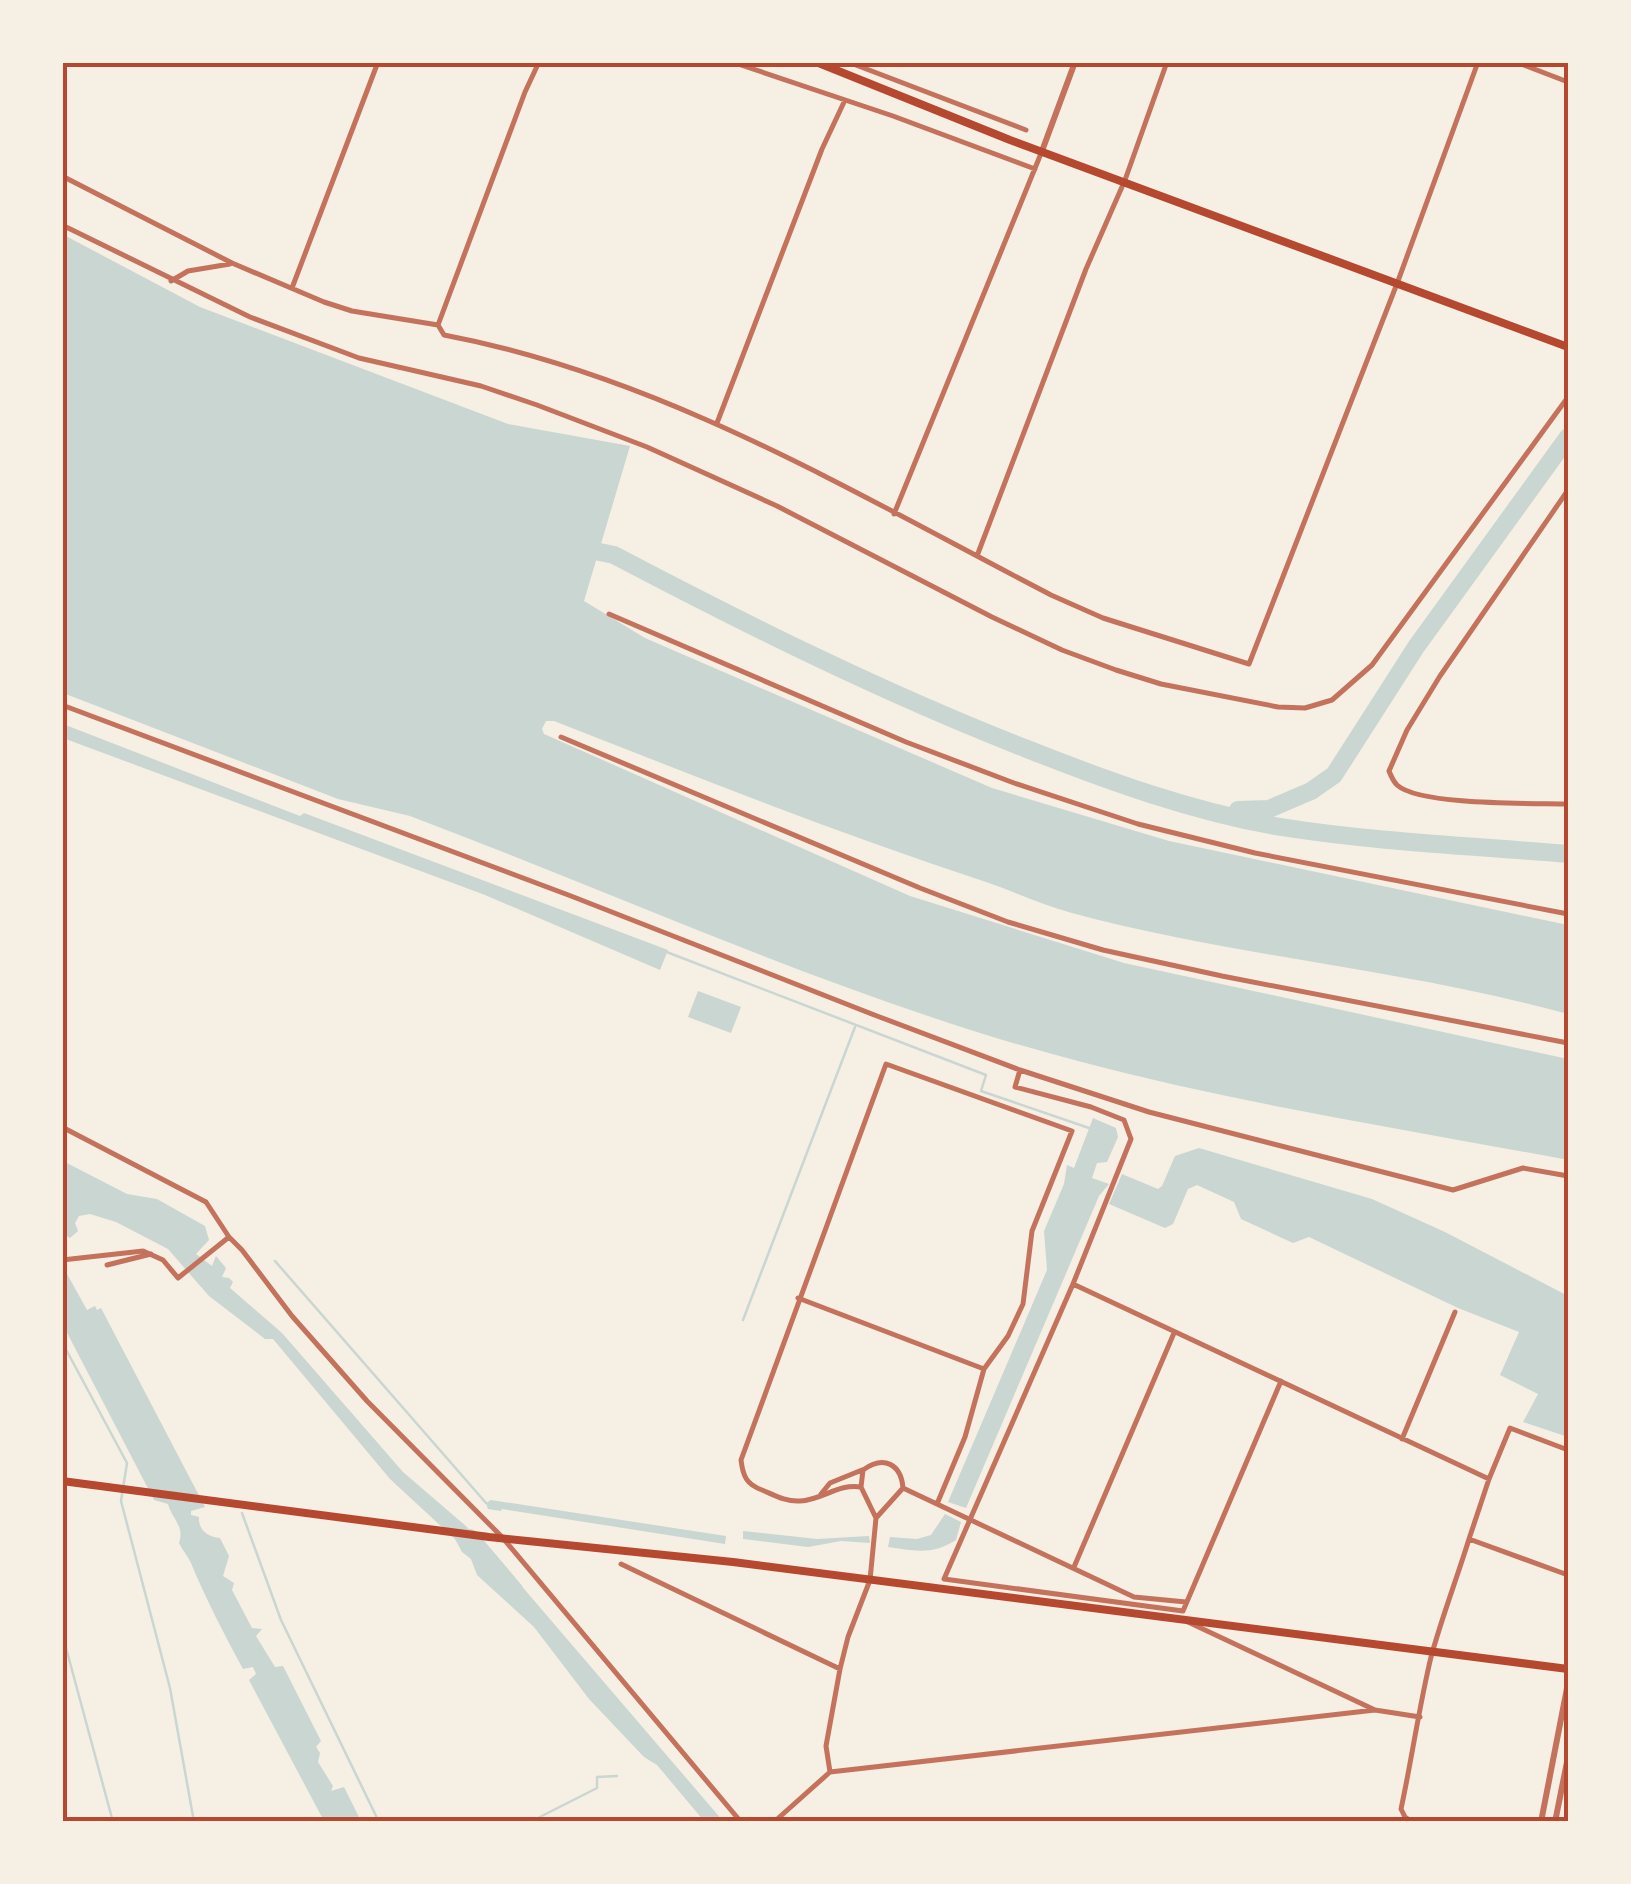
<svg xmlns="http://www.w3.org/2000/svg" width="1631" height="1884" font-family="'Source Serif 4',serif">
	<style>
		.water { fill: #c9d6d2 }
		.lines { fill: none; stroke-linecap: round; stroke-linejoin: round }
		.stream { stroke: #c9d6d2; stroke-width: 2.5 }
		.river { stroke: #c9d6d2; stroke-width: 18 }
		.minor { stroke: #c5725c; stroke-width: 5 }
		.tertiary { stroke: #c5725c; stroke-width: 6 }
		.primary { stroke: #b5482f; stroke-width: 8 }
		.trunk { stroke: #b5482f; stroke-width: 8 }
		.neatline { fill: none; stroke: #b5482f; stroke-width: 4 }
	</style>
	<rect width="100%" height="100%" fill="#f6efe4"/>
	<!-- water -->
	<path class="water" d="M62,234L200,307L508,424L630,446L584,601L645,638L992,788L1169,841L1568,925V1014C1405,969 1235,957 1072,913C1043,905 1015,892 986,882C840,834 697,777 554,721H546L542,729L544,734L910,896L1124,963L1568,1059V1160C1405,1129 1239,1104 1078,1061C851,1002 630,899 410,816L338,799L63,693Z
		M63,724L300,816L304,813L668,950L660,970L485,895L63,738Z
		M698,991L741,1007L731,1033L688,1017Z
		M1093,1118L1116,1128L1118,1137L1107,1162L1097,1163L1092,1178L1109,1184L1099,1196L966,1508L948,1502L1047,1270L1044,1231L1064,1184L1067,1165L1074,1168Z
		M1199,1148L1372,1199L1445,1232L1568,1296V1437L1523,1422L1538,1394L1500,1375L1519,1332L1458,1308L1309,1237L1293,1243L1241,1219L1234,1202L1197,1185L1188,1189L1173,1224L1165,1228L1109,1204L1122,1174L1158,1189L1162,1186L1175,1156Z
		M63,1161L127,1194L157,1199L205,1226L209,1240L196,1254L212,1266L216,1256L226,1268L222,1277L229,1278L233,1282L230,1288L282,1333L403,1472L467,1527L481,1546L488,1565L495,1571L513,1576L723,1821H704L657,1765L644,1757L589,1699L534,1627L477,1575L471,1559L462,1552L455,1539L390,1479L273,1339H265L209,1296L168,1249L116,1222L90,1214L79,1216L75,1223L78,1231L70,1238L64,1234L63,1239Z
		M62,1272H66L87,1310L95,1306L97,1310L101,1308L205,1507L191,1511V1515L199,1517C198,1530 208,1537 220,1538L229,1556L223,1576L234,1583L232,1590L252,1628L262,1629L256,1636L275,1667L283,1666L321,1741L316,1747L320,1753L318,1762L333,1786L331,1791L344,1787L359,1817L352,1821H324L249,1680L256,1674L253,1667L243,1669C224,1634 205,1597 191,1563C188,1556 182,1550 179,1543C185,1526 172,1519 168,1504L154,1500L63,1325Z
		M491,1500L726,1536L725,1544L502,1509L501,1511L488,1509L486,1503Z
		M945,1514L961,1522L956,1540C933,1555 914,1551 888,1547L890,1537L917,1539L931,1535Z
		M743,1531L817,1539L869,1536L870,1543L841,1541L808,1547L743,1539Z"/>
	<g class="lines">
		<!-- stream -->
		<path class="stream" d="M664,951L986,1075L981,1091L1089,1128
			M275,1261L486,1503
			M743,1320L855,1027
			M62,1342L127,1463L121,1501L170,1688L194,1822
			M242,1513L281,1620L379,1822
			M62,1633L113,1822
			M530,1822L597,1788V1777L617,1776"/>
		<!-- river -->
		<path class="river" d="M576,547L614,555C749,626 884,693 1027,749C1108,781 1193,812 1281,827C1376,842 1473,846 1568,854
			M1238,810L1269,809L1311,791L1334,775L1416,647L1568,437
			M470,1538L514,1590"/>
		<!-- minor -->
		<path class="minor" d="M732,62L893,116L1035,169
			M848,62L1026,130
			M1516,62L1568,82
			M62,65L64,62
			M62,176L232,263L324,302L352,311L438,325L444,335C662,376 856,494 1051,595L1103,618L1249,664L1398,281L1478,62
			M62,225L250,317L359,358L481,386L537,405L647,447L777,506L992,617L1062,650L1116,670L1161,684L1278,707L1305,708L1332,700L1372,665L1568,397
			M171,281L188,271L230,264
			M292,288L378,62
			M438,325L525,92L539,62
			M717,423L822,149L845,100
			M1568,490L1440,676L1407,730L1389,771C1391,776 1393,781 1397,785C1420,806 1535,803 1568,804
			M894,514L1042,151
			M977,556L1086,269L1125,180L1167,62
			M609,614L906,742L1014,783L1138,824L1255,853L1568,914
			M62,705L571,896L877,1016L1020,1070L1149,1112L1453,1190L1523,1168L1568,1176
			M561,737L920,888L1008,922L1103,950L1222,976L1568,1043
			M1020,1070L1015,1087L1091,1107L1124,1120L1131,1139L1073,1284
			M62,1127L206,1202L229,1237L242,1250L292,1316L367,1401L502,1537L741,1822
			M62,1260L143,1251L163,1260L178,1278L229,1237
			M107,1265L151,1254
			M798,1298L984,1369L965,1437L937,1504
			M1281,1381L1183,1611L944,1579L1073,1284L1489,1479
			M1402,1439L1455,1312
			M861,1487C839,1483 822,1500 800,1501C786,1502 774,1495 762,1490C746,1484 743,1476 741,1460L886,1064L1072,1131L1032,1231L1023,1304L1008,1336L984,1369
			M821,1494L830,1483L862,1470
			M876,1518L903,1488
			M1469,1539L1489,1479L1510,1428L1568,1450
			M621,1564L840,1669
			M1074,1567L1174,1333
			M1188,1622L1375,1710L1420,1717
			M830,1772L826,1746L840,1669L848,1637L870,1580L876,1518L861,1487L863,1470C884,1455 901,1464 903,1488L1134,1597L1186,1602
			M774,1822L830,1772L1375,1710
			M1412,1822L1405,1817L1401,1809C1412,1758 1419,1707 1431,1657C1442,1617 1457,1578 1469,1539L1568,1575"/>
		<!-- tertiary -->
		<path class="tertiary" d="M1042,151L1075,62
			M1541,1822L1568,1683
			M1555,1822L1568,1757"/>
		<!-- primary -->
		<path class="primary" d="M62,1481L489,1537L733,1562L1568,1669"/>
		<!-- trunk -->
		<path class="trunk" d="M816,62L1010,140L1568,347"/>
	</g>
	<!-- border -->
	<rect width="1631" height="1884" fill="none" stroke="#f6efe4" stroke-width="130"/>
	<rect x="65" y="65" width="1501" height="1754" class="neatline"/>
</svg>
